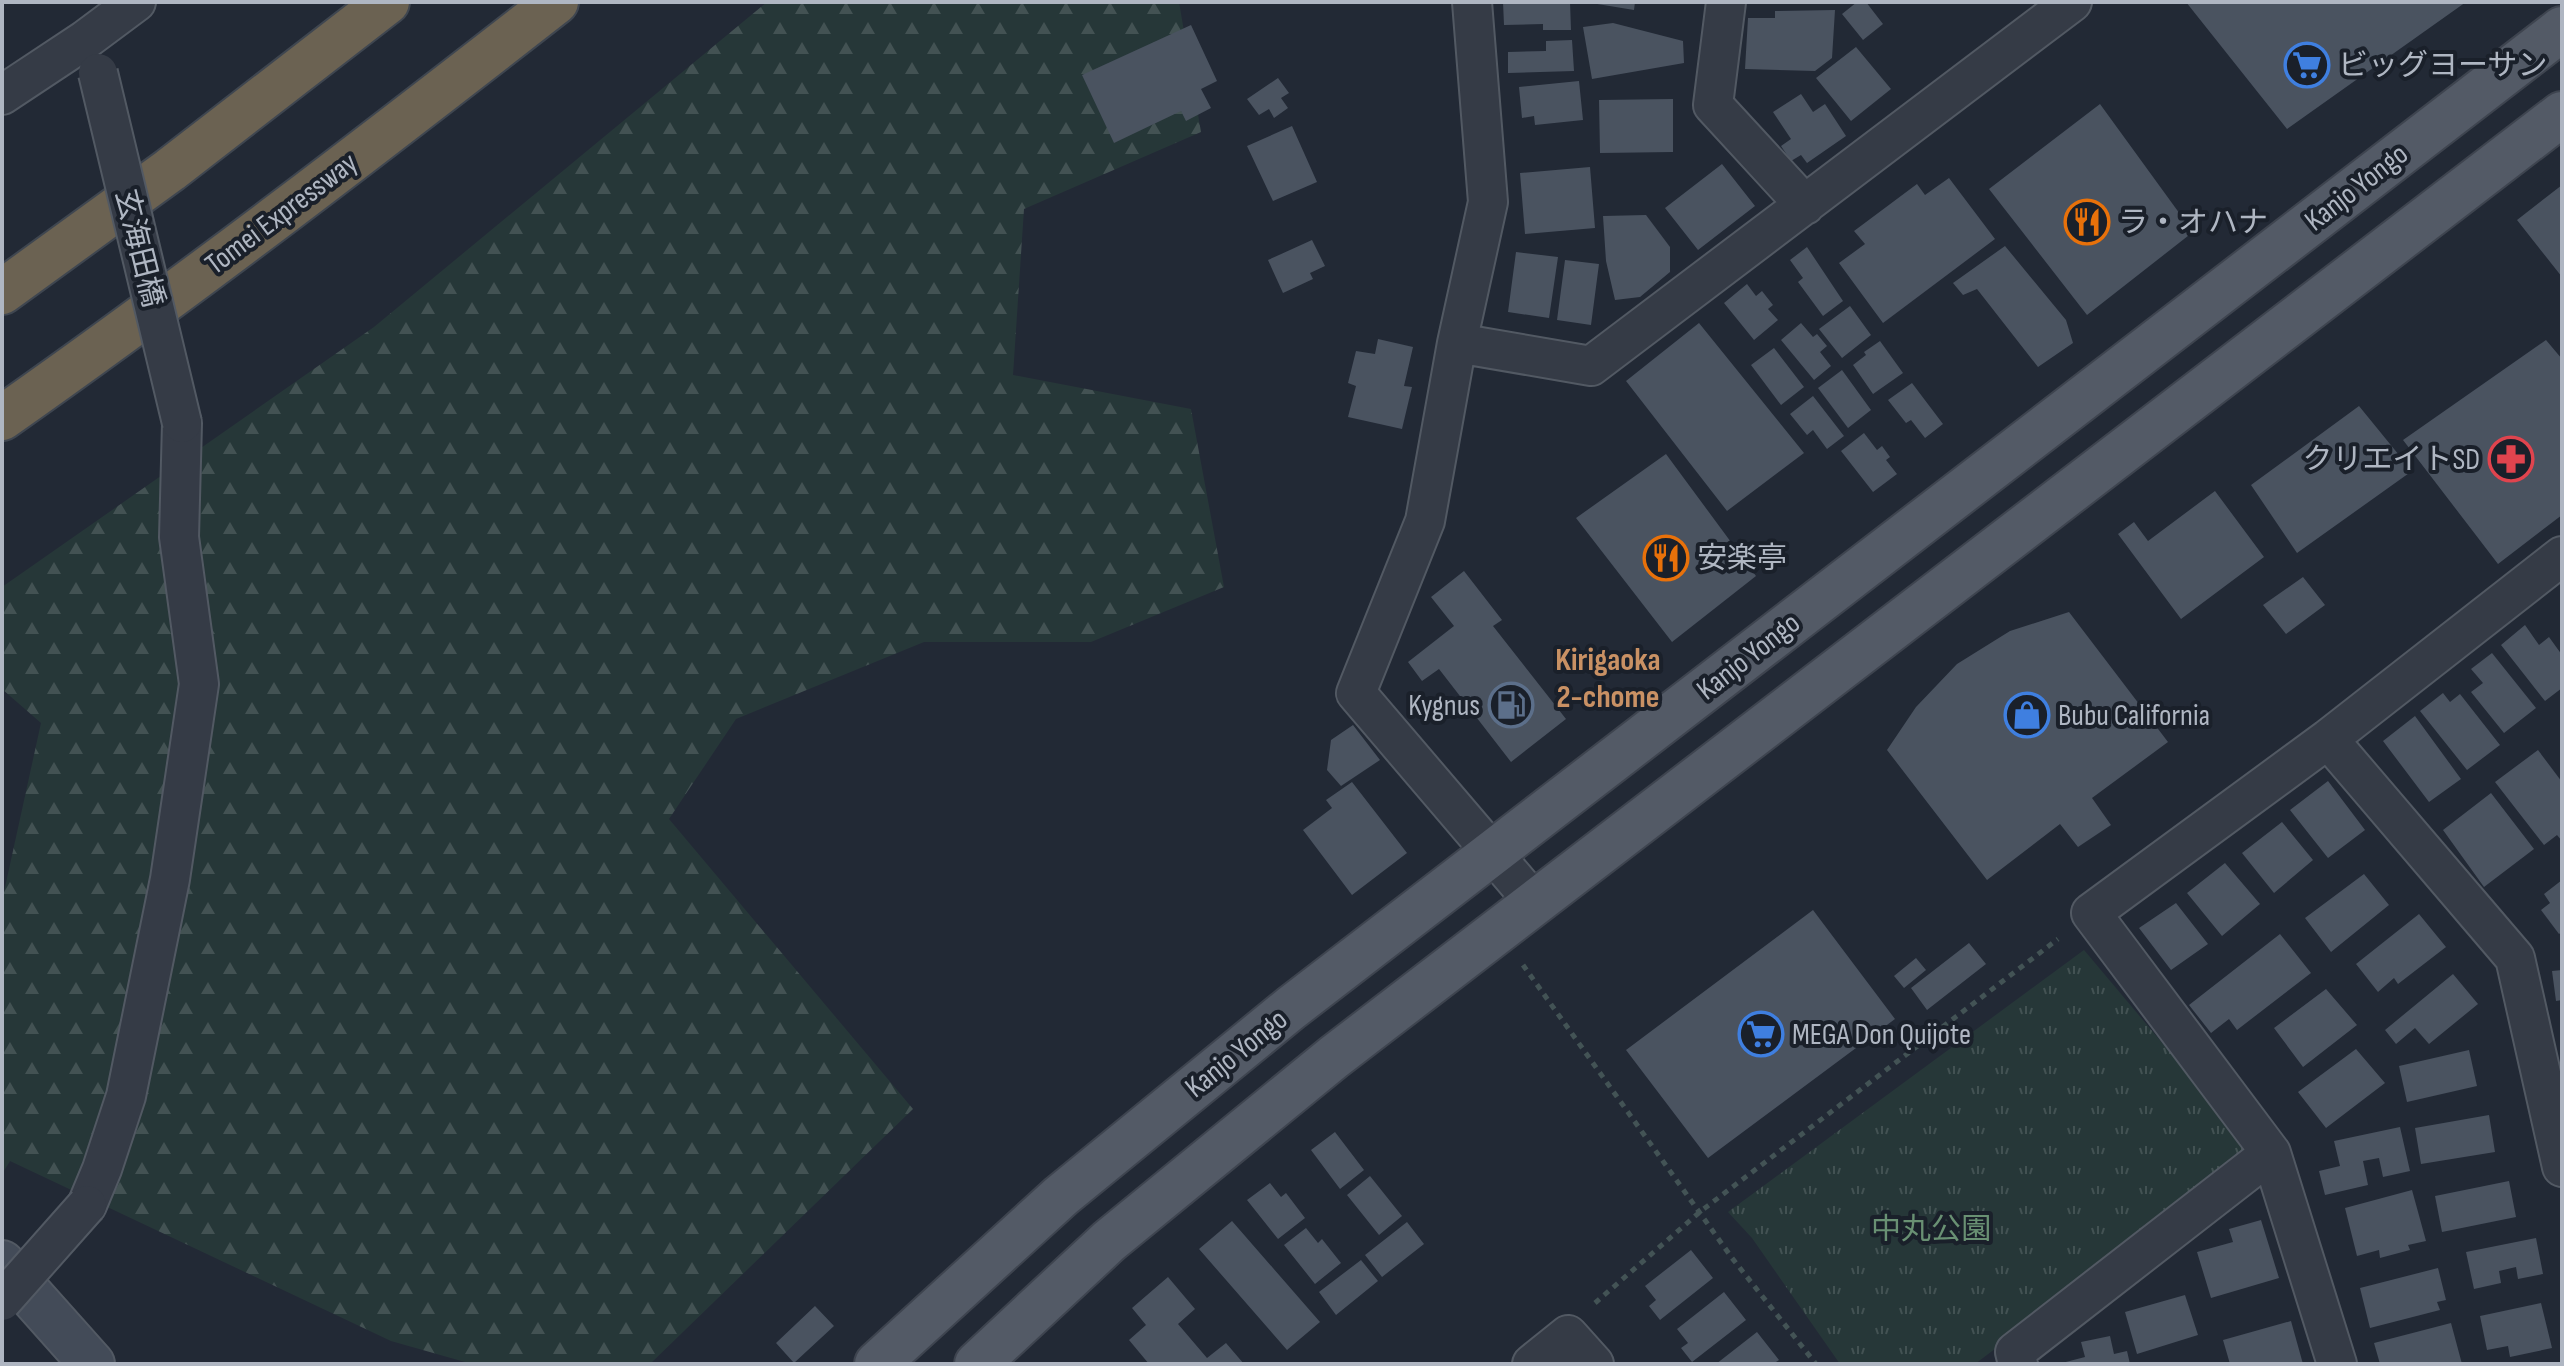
<svg xmlns="http://www.w3.org/2000/svg" width="2564" height="1366" font-family="'Sofia Sans Condensed','Noto Sans JP',sans-serif">
	<style>
		.forest { fill: url(#forest-firs) }
		.park { fill: url(#park-tufts) }
		.building { fill: #4a5360 }
		.lines { fill: none; stroke-linecap: round; stroke-linejoin: round }
		.street-casing { stroke: #525963; stroke-width: 42 }
		.secondary-casing { stroke: #525963; stroke-width: 48 }
		.primary-casing { stroke: #3e444f; stroke-width: 48 }
		.highway-casing { stroke: #3f4650; stroke-width: 48 }
		.path { stroke: #435355; stroke-width: 5; stroke-dasharray: 6 6; stroke-linecap: butt }
		.street { stroke: #353b46; stroke-width: 38 }
		.secondary { stroke: #434b58; stroke-width: 44 }
		.primary { stroke: #535a66; stroke-width: 44 }
		.highway { stroke: #6b6252; stroke-width: 44 }
		.street-bridge-casing { stroke: #525963; stroke-width: 42; stroke-linecap: butt }
		.street-bridge { stroke: #353b46; stroke-width: 38 }
		.labels { text-anchor: middle; stroke-width: 8; stroke-linejoin: round; paint-order: stroke }
		.poi-label { font-size: 30px; fill: #afb6c2; stroke: #1a202a; text-anchor: start }
		.street-label { font-size: 30px; fill: #afb6c2; stroke: #1a202a }
		.park-label { font-size: 30px; fill: #699073; stroke: #1a202a }
		.neighbourhood-label { font-size: 32px; font-weight: bold; fill: #c99164; stroke: #1a202a }
	</style>
	<defs>
		<pattern id="forest-firs" width="22" height="20" patternUnits="userSpaceOnUse" patternTransform="scale(2)"><rect width="22" height="20" fill="#263738"/><path d="M5 1l3.5 6h-7zM16 11l3.5 6h-7z" fill="#435253"/></pattern>
		<pattern id="park-tufts" width="24" height="20" patternUnits="userSpaceOnUse" patternTransform="scale(2)"><rect width="24" height="20" fill="#263738"/><path d="M3 7l-1-3M5 7V3M7 7l1-3M15 17l-1-3M17 17v-4M19 17l1-3" fill="none" stroke="#435253"/></pattern>
	</defs>
	<rect width="100%" height="100%" fill="#222935"/>
	<!-- forest -->
	<path class="forest" d="M767,2H1179L1201,132L1024,209L1013,375L1191,409L1224,587L1091,642H924L736,719L669,819L913,1109L650,1364H472L391,1341L10,1161L2,1174V901L41,723L2,689V587L374,327Z"/>
	<!-- park -->
	<path class="park" d="M2084,950L2254,1152L1975,1364H1840L1752,1238L1728,1212Z"/>
	<!-- building -->
	<path class="building" d="M1503,2H1570L1571,30H1543V24L1504,25Z
		M1585,2H1635L1634,10Z
		M1857,2H1866L1883,24L1863,40L1842,14Z
		M2186,2H2466L2287,129Z
		M1835,10L1832,58L1815,71L1745,69L1748,18H1775V11Z
		M1613,23L1683,41L1684,63L1592,79L1583,27Z
		M1191,25L1217,81L1201,89L1211,108L1186,121L1181,111L1114,143L1082,75Z
		M1572,40L1574,71L1508,73V52L1546,51V41Z
		M1856,47L1891,89L1851,121L1816,78Z
		M1278,78L1289,93L1281,98L1288,108L1274,118L1269,109L1259,115L1247,99Z
		M1579,81L1583,120L1535,125L1534,116L1522,118L1519,87Z
		M1801,94L1813,112L1825,104L1846,136L1807,163L1801,155L1791,161L1781,146L1791,139L1773,112Z
		M1673,99V152L1600,153L1599,100Z
		M2100,104L2193,232L2087,315L1989,189Z
		M1292,126L1317,182L1273,201L1247,146Z
		M1722,164L1755,206L1698,250L1665,208Z
		M1590,167L1595,228L1525,234L1520,173Z
		M1949,178L1995,239L1883,323L1839,263L1865,244L1854,231L1917,184L1925,195Z
		M2562,185V277L2517,220Z
		M1646,215L1670,247V272L1640,297L1615,300L1606,261L1603,216Z
		M1312,240L1325,266L1310,273L1313,279L1283,293L1268,260Z
		M2005,246L2066,320L2073,343L2038,367L1977,289L1963,295L1953,283Z
		M1807,247L1843,301L1823,316L1798,282L1803,278L1790,260Z
		M1516,252L1558,257L1549,318L1508,312Z
		M1565,260L1599,264L1591,325L1557,320Z
		M1747,284L1756,296L1762,291L1773,305L1768,309L1778,320L1754,340L1724,303Z
		M1850,306L1871,335L1842,358L1819,329Z
		M1699,323L1804,453L1727,511L1626,381Z
		M1801,323L1813,337L1817,334L1827,346L1820,352L1831,366L1814,380L1781,340Z
		M1378,339L1413,347L1404,386L1412,387L1402,429L1348,417L1356,386L1348,383L1356,351L1375,354Z
		M2546,340L2562,359V515L2498,564L2403,440Z
		M1880,341L1903,373L1873,394L1853,365L1866,355L1864,352Z
		M1774,348L1804,387L1781,405L1751,365Z
		M1842,370L1871,410L1848,428L1818,388Z
		M1912,383L1943,424L1925,438L1911,420L1906,423L1888,400Z
		M1813,396L1844,436L1827,449L1813,430L1807,435L1790,414Z
		M2359,406L2412,471L2297,553L2251,485Z
		M1864,433L1877,450L1882,446L1890,457L1886,460L1897,474L1873,492L1841,451Z
		M1666,454L1756,576L1672,642L1576,518Z
		M2215,491L2264,557L2181,619L2118,534L2134,522L2148,541Z
		M1464,571L1502,620L1493,626L1566,719L1511,762L1439,669L1422,681L1408,662L1454,626L1431,597Z
		M2303,577L2325,605L2286,634L2263,605Z
		M2069,612L2168,742L2092,798L2111,825L2078,847L2060,824L1987,880L1887,750L1916,707L1957,664L2010,631Z
		M2525,625L2539,645L2549,637L2562,655V688L2545,701L2501,645Z
		M2492,653L2536,708L2504,733L2471,692L2483,683L2471,669Z
		M2443,693L2450,702L2460,694L2500,745L2467,770L2420,711Z
		M2415,716L2461,779L2429,802L2383,741Z
		M1353,725L1380,760L1341,786L1327,770L1331,740Z
		M2538,750L2562,782V841L2557,835L2544,845L2495,782Z
		M2328,781L2365,830L2328,858L2290,810Z
		M1352,782L1407,853L1352,895L1303,830L1332,808L1326,800Z
		M2491,793L2534,849L2484,887L2443,830Z
		M2282,822L2313,860L2274,893L2242,853Z
		M2225,863L2260,904L2222,936L2187,893Z
		M2364,874L2389,905L2331,952L2305,918Z
		M2562,880V932L2559,934L2541,910L2550,903L2544,894Z
		M2176,903L2208,944L2171,970L2139,928Z
		M1813,910L1895,1019L1708,1158L1626,1050Z
		M2419,914L2446,947L2398,984L2394,978L2378,992L2356,964Z
		M2280,934L2311,973L2237,1030L2229,1019L2211,1033L2189,1005Z
		M1969,943L1986,964L1927,1010L1911,988Z
		M1916,958L1926,970L1904,988L1894,976Z
		M2562,970V1000L2556,1001L2552,971Z
		M2453,974L2478,1004L2429,1044L2415,1028L2396,1044L2385,1030Z
		M2326,989L2357,1025L2303,1067L2274,1028Z
		M2356,1049L2385,1083L2326,1128L2298,1092Z
		M2469,1050L2477,1086L2407,1102L2399,1066Z
		M2489,1115L2495,1152L2421,1164L2415,1128Z
		M2400,1127L2410,1171L2383,1177L2379,1158L2363,1161L2368,1185L2325,1195L2319,1171L2340,1166L2334,1141Z
		M1335,1132L1364,1170L1340,1189L1311,1150Z
		M1370,1176L1402,1216L1379,1235L1347,1195Z
		M2509,1181L2516,1217L2442,1232L2435,1196Z
		M1270,1183L1281,1197L1286,1193L1305,1218L1278,1239L1247,1200Z
		M2412,1190L2426,1241L2408,1245L2410,1250L2380,1258L2379,1250L2357,1256L2345,1208Z
		M2261,1220L2279,1278L2211,1298L2197,1252L2233,1242L2229,1229Z
		M1232,1221L1320,1322L1287,1350L1199,1249Z
		M1407,1222L1424,1244L1382,1277L1365,1255Z
		M1306,1228L1318,1243L1322,1239L1341,1263L1315,1284L1284,1245Z
		M2536,1238L2543,1274L2518,1279L2516,1267L2499,1271L2501,1283L2474,1289L2466,1252Z
		M1691,1250L1713,1278L1660,1320L1649,1306L1656,1300L1645,1286Z
		M1361,1260L1378,1281L1336,1315L1319,1292Z
		M2438,1268L2446,1300L2437,1302L2440,1310L2370,1328L2360,1288Z
		M1168,1277L1195,1309L1178,1324L1207,1358L1226,1343L1244,1364H1149L1129,1340L1146,1325L1132,1308Z
		M1724,1292L1746,1320L1692,1362L1681,1348L1688,1343L1677,1329Z
		M2185,1295L2198,1335L2137,1354L2125,1312Z
		M2541,1303L2552,1348L2510,1357L2508,1346L2487,1350L2480,1316Z
		M815,1306L834,1326L794,1363L776,1343Z
		M2291,1321L2303,1364H2230L2223,1340Z
		M2451,1323L2462,1364H2380L2374,1343Z
		M1757,1332L1779,1360L1773,1364H1716Z
		M2110,1336L2114,1354L2127,1351L2130,1364H2058L2085,1357L2081,1342Z"/>
	<g class="lines">
		<!-- street casing -->
		<g class="street-casing">
			<path id="street" d="M1472,2L1488,202L1457,343L1425,521L1356,693L1535,903
				M1726,2L1713,105L1805,205
				M2,95L85,40L136,2
				M1457,343L1591,366L2072,2
				M2328,739L2515,958L2562,1167
				M87,1205L102,1169L126,1096L170,879L199,684L179,537L182,423
				M1532,1364L1568,1335L1594,1364
				M2018,1364L2015,1352L2271,1153
				M2337,1364L2271,1153L2091,913L2328,739L2562,556"/>
		</g>
		<!-- secondary casing -->
		<g class="secondary-casing">
			<path id="secondary" d="M2,1263L92,1364"/>
		</g>
		<!-- primary casing -->
		<g class="primary-casing">
			<path id="primary" d="M877,1364L1061,1196L1291,1008L2562,29
				M977,1364L1109,1241L1334,1057L2562,114"/>
		</g>
		<!-- highway casing -->
		<g class="highway-casing">
			<path id="highway" d="M2,292L170,170L387,2
				M2,418C191,285 374,144 556,2"/>
		</g>
		<!-- path -->
		<path class="path" d="M1523,965L1732,1258L1816,1364
			M1595,1303L1701,1211L2058,939"/>
		<!-- street -->
		<use href="#street" class="street"/>
		<!-- secondary -->
		<use href="#secondary" class="secondary"/>
		<!-- primary -->
		<use href="#primary" class="primary"/>
		<!-- highway -->
		<use href="#highway" class="highway"/>
		<!-- street-bridge casing -->
		<g class="street-bridge-casing">
			<path id="street-bridge" d="M98,73L182,423
				M2,1301L87,1205"/>
		</g>
		<!-- street-bridge -->
		<use href="#street-bridge" class="street-bridge"/>
	</g>
	<!-- icons -->
	<defs>
		<g id="supermarket-ring" transform="scale(2.3)"><circle r="9.5" fill="#1a202a" stroke="#3f7fe0" stroke-width="1.5"/><path d="M-6-5.5h2.5l.6 2H6L4.5 2H-2.5L-4.4-4H-6ZM-1.5 3.2a1.3 1.3 0 1 0 .1 0ZM3 3.2a1.3 1.3 0 1 0 .1 0Z" fill="#3f7fe0"/></g>
		<g id="restaurant-ring" transform="scale(2.3)"><circle r="9.5" fill="#1a202a" stroke="#e8710a" stroke-width="1.5"/><path d="M-5-6h1v4h1v-4h1v4h1v-4h1v5L-1.5 .5V6h-2V.5L-5-1ZM5-6V6H3V1.5H1.5Q1.5-4 5-6Z" fill="#e8710a"/></g>
		<g id="pharmacy-ring" transform="scale(2.3)"><circle r="9.5" fill="#1a202a" stroke="#e0444e" stroke-width="1.5"/><path d="M-2-6h4v4h4v4h-4v4h-4v-4h-4v-4h4Z" fill="#e0444e"/></g>
		<g id="fuel-ring" transform="scale(2.3)"><circle r="9.5" fill="#1a202a" stroke="#5c6f8a" stroke-width="1.5"/><path d="M-5.5-6h7V0h2V4h1.3V-2.5L3-4.5l.8-.8L6-3V5H2.5V1h-1V6h-7ZM-4.2-4.7v3.2H.2V-4.7Z" fill="#5c6f8a"/></g>
		<g id="shop-ring" transform="scale(2.3)"><circle r="9.5" fill="#1a202a" stroke="#3f7fe0" stroke-width="1.5"/><path d="M-5-2.5h2.3a2.7 3.5 0 0 1 5.4 0H5L5.5 6h-11ZM-1.5-2.5h3a1.5 2.3 0 0 0-3 0Z" fill="#3f7fe0"/></g>
	</defs>
	<g fill-rule="evenodd">
		<use href="#supermarket-ring" x="2307" y="65"/>
		<use href="#restaurant-ring" x="2087" y="222"/>
		<use href="#pharmacy-ring" x="2511" y="459"/>
		<use href="#restaurant-ring" x="1666" y="558"/>
		<use href="#fuel-ring" x="1511" y="705"/>
		<use href="#shop-ring" x="2027" y="715"/>
		<use href="#supermarket-ring" x="1761" y="1034"/>
	</g>
	<g class="labels">
		<!-- poi labels -->
		<g class="poi-label">
			<text x="2338" y="75">ビッグヨーサン</text>
			<text x="2118" y="232">ラ・オハナ</text>
			<text x="2480" y="469" text-anchor="end">クリエイトSD</text>
			<text x="1697" y="568">安楽亭</text>
			<text x="1480" y="715" text-anchor="end">Kygnus</text>
			<text x="2058" y="725">Bubu California</text>
			<text x="1792" y="1044">MEGA Don Quijote</text>
		</g>
		<!-- street labels -->
		<g class="street-label">
			<text transform="translate(2356 187) rotate(-38)" y="10">Kanjo Yongo</text>
			<text transform="translate(281 213) rotate(-37)" y="10">Tomei Expressway</text>
			<text transform="translate(140 248) rotate(76)" y="10">玄海田橋</text>
			<text transform="translate(1748 656) rotate(-38)" y="10">Kanjo Yongo</text>
			<text transform="translate(1236 1053) rotate(-39)" y="10">Kanjo Yongo</text>
		</g>
		<!-- park labels -->
		<g class="park-label">
			<text x="1931" y="1239">中丸公園</text>
		</g>
		<!-- neighbourhood labels -->
		<g class="neighbourhood-label">
			<text x="1608" y="670">Kirigaoka<tspan x="1608" dy="37">2-chome</tspan></text>
		</g>
	</g>
	<!-- border -->
	<rect width="2564" height="1366" fill="none" stroke="#afb6c2" stroke-width="8"/>
</svg>
